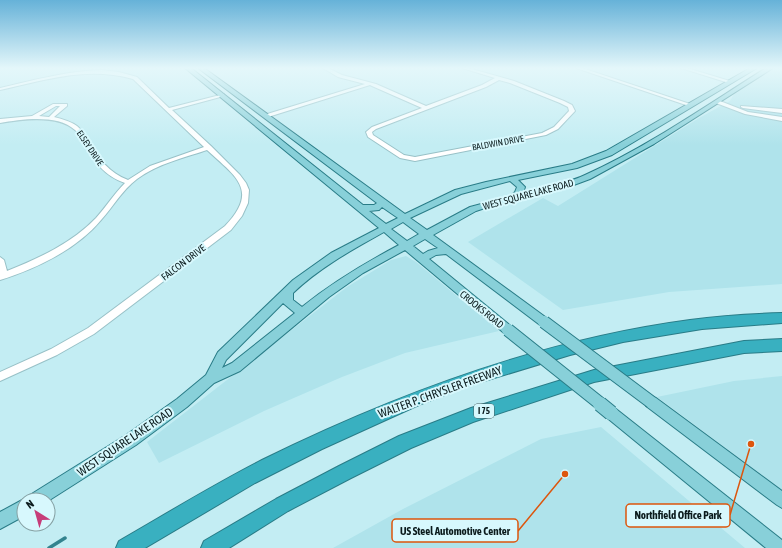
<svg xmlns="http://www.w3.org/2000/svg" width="782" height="548" font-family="'Asap Condensed',sans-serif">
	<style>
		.built { fill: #afe3eb }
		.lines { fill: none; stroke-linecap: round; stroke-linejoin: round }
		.stream { stroke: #33838e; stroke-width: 3.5 }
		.minor-casing { stroke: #98c1c7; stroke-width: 2 }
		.major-casing { stroke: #297c87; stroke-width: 2 }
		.highway-casing { stroke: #297c87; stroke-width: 2 }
		.minor { fill: #fff; fill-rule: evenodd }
		.major { fill: #88d0d9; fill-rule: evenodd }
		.highway { fill: #39b0c0; fill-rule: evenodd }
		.major-bridge-far1-casing { stroke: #297c87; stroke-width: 14; stroke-linecap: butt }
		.major-bridge-casing { stroke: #297c87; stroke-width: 16; stroke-linecap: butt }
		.major-bridge-far1 { stroke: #88d0d9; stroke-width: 12 }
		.major-bridge { stroke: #88d0d9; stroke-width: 14 }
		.labels { text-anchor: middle; stroke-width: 4; stroke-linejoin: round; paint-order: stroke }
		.far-street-label { font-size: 9px; fill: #0b1b1d; stroke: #d7f8fd }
		.shield { fill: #d7f8fd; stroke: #485d60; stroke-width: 1 }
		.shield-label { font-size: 9px; font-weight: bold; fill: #0b1b1d }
		.street-label { font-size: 10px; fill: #0b1b1d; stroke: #d7f8fd }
		.near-street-label { font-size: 12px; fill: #0b1b1d; stroke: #d7f8fd }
		.leader { fill: none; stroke: #dd560d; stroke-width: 1.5 }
		.callout-dot { fill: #dd560d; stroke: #d7f8fd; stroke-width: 1.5 }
		.callout { fill: #d7f8fd; stroke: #dd560d; stroke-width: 1.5 }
		.callout-label { font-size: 11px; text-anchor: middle; font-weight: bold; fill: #0b1b1d }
	</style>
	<rect width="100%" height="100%" fill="#c3edf3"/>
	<!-- built -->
	<path class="built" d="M774,68H782V284L669,292L563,310L468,242L543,198L558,206L699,118L730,101L734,94Z
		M406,256L416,262L499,331L405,353L342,377L264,411L159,463L147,442L347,287L391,260Z
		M782,376V490L657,397L734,381Z
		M601,427L745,548H333L403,509L541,439Z"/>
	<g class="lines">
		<!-- stream -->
		<path class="stream" d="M49,548L65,538"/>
		<!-- minor casing -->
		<g class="minor-casing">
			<path id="minor" d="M323,68H328L342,75L376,84L426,106L482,85L495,78L462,68H468L514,81L564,101L572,105L575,111L558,129L546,135L415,161L400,158L368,137L366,132L372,127L422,108L372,86L370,85L268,117H264V115L365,84L338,77ZM499,80L510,83L560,103L568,107L569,111L554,127L542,133L415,157L404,155L373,135L372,132L376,129L486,87Z
				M576,68H582L693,105L689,106Z
				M681,68H687L733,82L729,83Z
				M102,70L119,72L137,77L169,108L224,94V96L172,110L211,146L240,175L246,183L249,190L248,203L242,216L231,230L94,334L57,355L0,381V372L51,349L88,328L225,226C260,190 235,176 207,150C183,158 157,164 137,179C122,190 113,207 101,220C77,249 36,269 0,280V257L4,260L7,271C39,258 71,244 96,218C106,207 114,194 125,183C104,176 94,161 84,143C81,138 79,133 75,130C58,114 22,119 0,123V119L32,116L53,104H67V106L54,117C62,119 70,121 77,126C82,130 85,136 88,141C98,158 109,173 128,180L150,166L204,147L133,79C87,66 45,80 0,90V88C34,80 67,71 102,70ZM56,106H60L49,117L39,116Z
				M716,101H720L748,112L782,117V121L745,114L716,103Z
				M741,106L782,109V113L743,108L741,107Z"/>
		</g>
		<!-- major casing -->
		<g class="major-casing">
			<path id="major" d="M185,68H191L363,205H374L377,203L198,68H204L405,214L455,190L486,182L572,164L606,151L750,68H757L612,155L577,168L518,180L525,187L523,193C544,188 565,184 585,175C649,146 707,105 766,68H773L654,144L590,179L563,189L500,203L476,211L433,235L548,319L550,322L548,325L544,326L540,325L446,254L436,255L429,259L512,327L514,330L512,333L508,334L504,333L405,250L363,273L329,297L240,371L214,383L187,407L136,445L48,501L27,500L30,495L126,435L177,399L206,375L218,352L293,280L331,253L379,228ZM510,181L517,187L515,192L511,196L470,207L427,230L410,218L461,194ZM382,207L398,218L386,224L369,211L379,210ZM403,222L419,234L407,241L391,229ZM384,232L399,245C365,263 333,282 302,307L293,300V293C320,267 352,250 384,232ZM425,239L438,248L428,251L423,254L413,246ZM283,303L295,313L232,363L222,368L226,360Z
				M651,396L656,398L782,491V508L777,505L646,406L645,402L646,398Z
				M611,407L616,409L782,540V548H766L606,417L604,413L606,409Z
				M24,499L26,500H24V516L0,529V512Z"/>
		</g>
		<!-- highway casing -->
		<g class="highway-casing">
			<path id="highway" d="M782,313V323L702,329L623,342L570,355L468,386L421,404L322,449L255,483L145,548H116L119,541C166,514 213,485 262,460C396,394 540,340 690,320C720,316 751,314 782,313Z
				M782,339V351L744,353L594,382L473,422L411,448L351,478L288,511L229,548H201L204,541L276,499L339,466L399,436L471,408L594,370L744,341Z"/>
		</g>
		<!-- minor -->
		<use href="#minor" class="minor"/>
		<!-- major -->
		<use href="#major" class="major"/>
		<!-- highway -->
		<use href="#highway" class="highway"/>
		<!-- major-bridge-far1 casing -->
		<g class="major-bridge-far1-casing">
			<path id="major-bridge-far1" d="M544,322L651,402
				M508,330L602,405"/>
		</g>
		<!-- major-bridge casing -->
		<g class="major-bridge-casing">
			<path id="major-bridge" d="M600,404L611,413"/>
		</g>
		<!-- major-bridge-far1 -->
		<use href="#major-bridge-far1" class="major-bridge-far1"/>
		<!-- major-bridge -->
		<use href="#major-bridge" class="major-bridge"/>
	</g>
	<!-- sky -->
	<linearGradient id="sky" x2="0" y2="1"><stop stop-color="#66b2d8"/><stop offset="0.47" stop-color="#e4f7fa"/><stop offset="1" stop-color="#e4f7fa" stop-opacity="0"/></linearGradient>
	<rect width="782" height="145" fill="url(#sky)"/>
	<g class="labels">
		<!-- far-street labels -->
		<g class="far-street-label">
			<text transform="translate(498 143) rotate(-10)" y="3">BALDWIN DRIVE</text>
			<text transform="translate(90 148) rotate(56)" y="3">ELSEY DRIVE</text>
		</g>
		<!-- shield labels -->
		<rect class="shield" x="474" y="404" width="20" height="14" rx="3"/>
		<g class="shield-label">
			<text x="484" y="414">I 75</text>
		</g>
		<!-- street labels -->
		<g class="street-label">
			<text transform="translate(528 194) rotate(-15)" y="4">WEST SQUARE LAKE ROAD</text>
			<text transform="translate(183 262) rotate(-37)" y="4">FALCON DRIVE</text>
			<text transform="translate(482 309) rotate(39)" y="4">CROOKS ROAD</text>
		</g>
		<!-- near-street labels -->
		<g class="near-street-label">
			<text transform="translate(440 392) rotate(-20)" y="4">WALTER P. CHRYSLER FREEWAY</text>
			<text transform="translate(125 442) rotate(-34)" y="4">WEST SQUARE LAKE ROAD</text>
		</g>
	</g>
	<!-- callouts -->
	<path class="leader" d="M751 444L730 515M565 474L518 531"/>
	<g class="callout-dot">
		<circle cx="751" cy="444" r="4"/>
		<circle cx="565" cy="474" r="4"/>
	</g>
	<g class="callout">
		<rect x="626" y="504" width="104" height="23" rx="4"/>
		<rect x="392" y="519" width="126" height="23" rx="4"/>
	</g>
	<g class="callout-label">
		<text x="678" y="519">Northfield Office Park</text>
		<text x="455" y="535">US Steel Automotive Center</text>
	</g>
	<!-- north arrow -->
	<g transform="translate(36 512) rotate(323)"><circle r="19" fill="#d7f8fd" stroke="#85a0a3"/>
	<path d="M0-3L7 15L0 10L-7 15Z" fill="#c63d79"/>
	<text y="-6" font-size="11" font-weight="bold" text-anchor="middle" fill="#0b1b1d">N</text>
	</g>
</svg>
